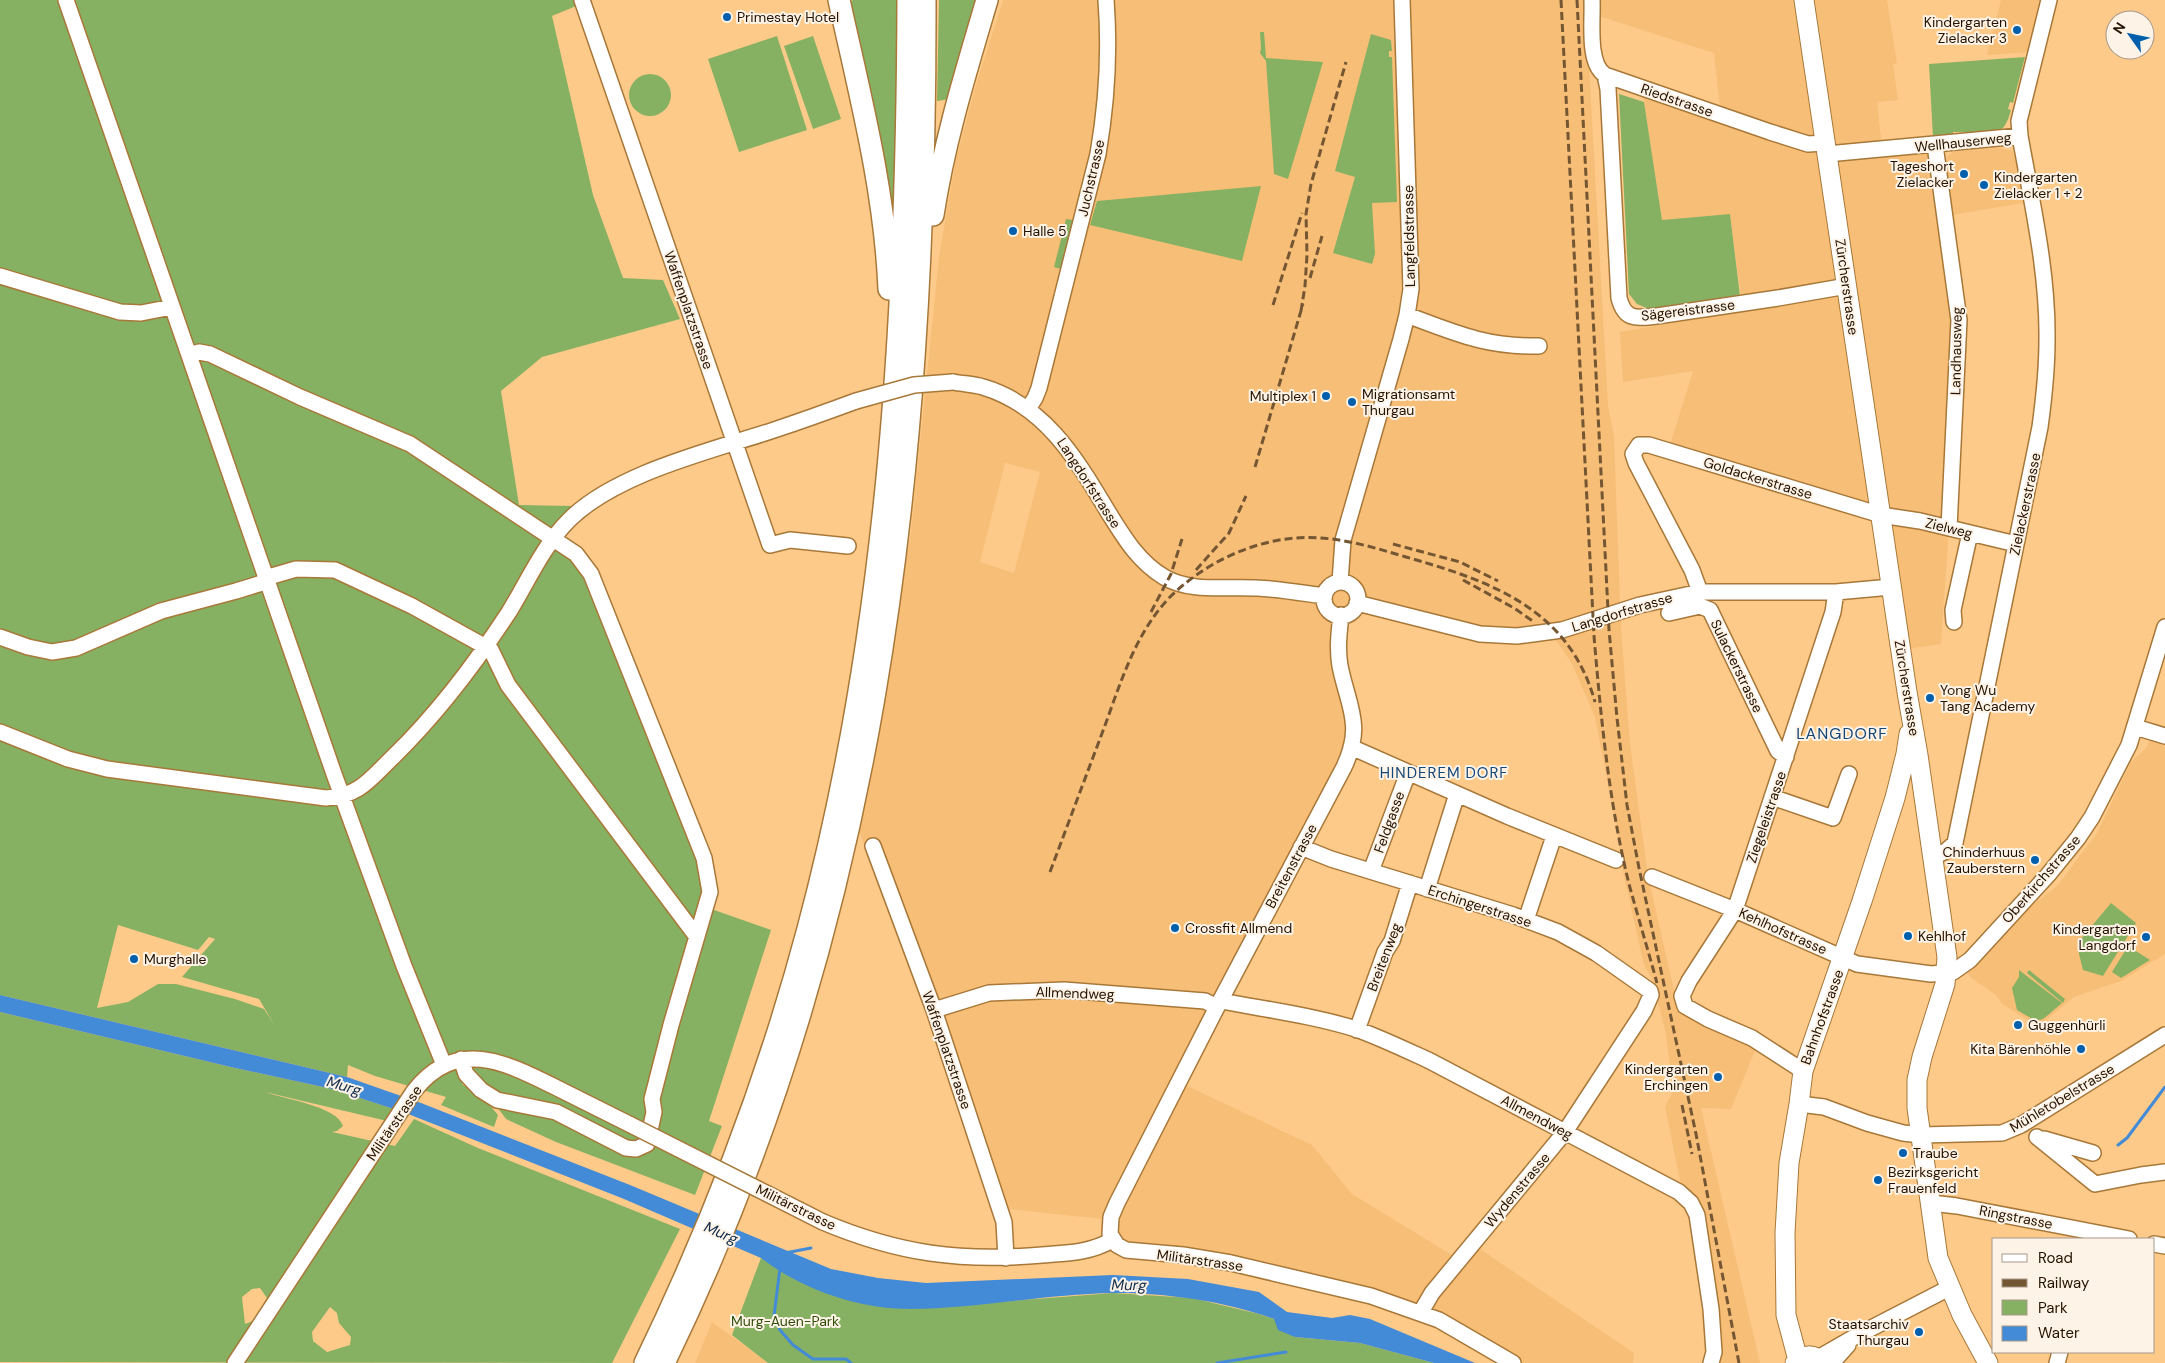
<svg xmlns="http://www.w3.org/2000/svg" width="2165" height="1363" font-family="'DM Sans',sans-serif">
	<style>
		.built { fill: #f7be77; fill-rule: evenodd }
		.green { fill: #87b162; fill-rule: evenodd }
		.water { fill: #438bd7 }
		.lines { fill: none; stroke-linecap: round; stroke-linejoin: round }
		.stream { stroke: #438bd7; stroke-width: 3 }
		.minor-casing { stroke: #a87839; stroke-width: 18 }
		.major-casing { stroke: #a87839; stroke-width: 21 }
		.highway-casing { stroke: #a87839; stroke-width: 24 }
		.minor { stroke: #fff; stroke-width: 15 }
		.major { stroke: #fff; stroke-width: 19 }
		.highway { stroke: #fff; stroke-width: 21 }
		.rail { stroke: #755633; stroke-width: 3; stroke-dasharray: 8 4; stroke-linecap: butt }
		.minor-bridge-casing { stroke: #a87839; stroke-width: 18; stroke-linecap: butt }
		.minor-bridge { stroke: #fff; stroke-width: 15 }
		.poi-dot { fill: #005fac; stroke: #fef3e7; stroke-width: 2 }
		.labels { text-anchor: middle; stroke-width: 4; stroke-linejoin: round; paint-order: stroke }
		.poi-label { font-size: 14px; fill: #241200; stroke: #fef3e7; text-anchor: start }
		.street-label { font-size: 14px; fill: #241200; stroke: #fef3e7 }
		.park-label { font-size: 14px; fill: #2f4e09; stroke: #fef3e7 }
		.neighbourhood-label { font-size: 15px; letter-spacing: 1px; fill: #144779; stroke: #fef3e7 }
		.water-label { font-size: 15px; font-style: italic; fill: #102d4c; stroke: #fef3e7 }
		.quarter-label { font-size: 16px; letter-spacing: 1px; fill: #144779; stroke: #fef3e7 }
	</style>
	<rect width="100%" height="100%" fill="#fdca8a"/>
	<!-- built -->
	<path class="built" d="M1003,0H1801L1881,515L1669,448L1693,371L1623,382L1620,332L1743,311L1730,214L1662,220L1643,94L1721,119L1714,53L1586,12L1608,405L1614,436L1621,627L1630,744L1648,876L1679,1012L1757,1046L1731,1109L1701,1108L1760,1363H1721L1714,1292L1698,1198L1681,1186L1665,1107L1673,1091L1666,1035L1653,981L1644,965L1620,858L1622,857L1595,717L1572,664L1561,647L1549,633L1517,636L1357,603L1341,615L1356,747L1183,1084L1312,1145L1352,1194L1455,1257L1468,1241L1634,1353L1633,1363H1513L1371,1296L1137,1252L1110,1234L1173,1080L1102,1219L991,1207L928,1012L857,826L869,771L911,533L939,256L956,159L976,85ZM1005,463L1040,472L1014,573L980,562Z
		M1815,0H1887L1897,63L1893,64L1898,100L1877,102L1883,156L1933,152L1958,319L1949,528L1941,644L1907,649Z
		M2001,0H2049L2036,52L1987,55Z
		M2000,148L2012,151L2017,161L2024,203L1952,215L1945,166L1947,156L1955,151Z
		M2150,740L2165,743V954L2121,981L2074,997L2040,1025L2033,1023L2002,1004L1996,995L1970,977L1967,971L1970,966L2022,910L2028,909L2057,886L2097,833L2131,762L2146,748Z
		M712,1322L768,1363H695Z"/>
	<!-- green -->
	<path class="green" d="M0,0H574L576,6L552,16L593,195L623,278L663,280L680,319L542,357L501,391L519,505L574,506L541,542L570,558L586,577L698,861L702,892L700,905L771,930L709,1121L722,1126L695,1195L556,1142L506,1119L473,1075L462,1084L487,1102L498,1115L494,1127L441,1105L446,1097L375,1076L348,1065L347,1077L0,995ZM118,925L198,950L209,937L215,939L182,977L259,999L274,1024L264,1009L235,999L176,984H158L128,1002L97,1008Z
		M853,0H897V149L893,267L845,6Z
		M939,0H981L950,99L937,101Z
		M1260,32H1264L1266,58L1323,62L1288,179L1274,174L1266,61L1260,53L1261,48Z
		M1371,34L1391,40L1392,51H1389V57H1392L1397,202L1372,203L1375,254L1372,264L1333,253L1355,177L1335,171Z
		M777,36L807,130L739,152L708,59Z
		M813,36L841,119L813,129L784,46Z
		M2025,57L2013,103L2010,102L2008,109L2011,110C2004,137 1995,132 1970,136L1969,132H1953V137L1933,138L1929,64Z
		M629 95a21 21 0 1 1 42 0a21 21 0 1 1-42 0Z
		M1619,94L1644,102L1662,220L1730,214L1740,296L1649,309L1637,304L1629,294Z
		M1261,186L1242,261L1090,225L1097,201Z
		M1066,219L1073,220L1061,269L1054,267Z
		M2111,903L2136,923L2103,976L2083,970L2079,954L2080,940Z
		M2128,946L2150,960L2121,978L2112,972Z
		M2019,970L2062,1003C2039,1022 2043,1026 2017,1010L2012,988L2019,977Z
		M2029,970L2065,999L2063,1003L2027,973Z
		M0,1012L235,1068L332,1089L394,1109L387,1121L265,1092C284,1099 337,1106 343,1126L337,1131L332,1132L395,1146L414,1119L478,1148L680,1229L612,1363L0,1362ZM260,1288L267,1298L253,1321L245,1324L242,1297L252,1289ZM330,1307L337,1313L339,1323L351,1337L350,1345L327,1352L313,1341L312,1332Z
		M761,1258L894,1307L908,1309L1113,1293L1192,1298L1259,1314L1274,1319L1295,1337L1360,1343L1434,1363H768L732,1335Z"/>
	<!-- water -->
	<path class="water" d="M0,995L347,1077L421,1103L630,1185L831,1269L878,1278L926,1283L1113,1275L1188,1279L1259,1292L1287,1312L1332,1318L1350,1315L1370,1319L1475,1363H1434L1360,1343L1295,1337L1278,1330L1274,1319C1224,1301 1167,1293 1114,1293C1045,1294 977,1309 909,1309C858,1309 801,1289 761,1258L624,1199L403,1112L332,1089L235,1068L0,1012Z"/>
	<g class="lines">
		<!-- stream -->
		<path class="stream" d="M2118,1145L2127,1138L2165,1087
			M785,1253L811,1248
			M780,1268L774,1316L780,1330L793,1345L813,1359H846L851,1363
			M1217,1363L1286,1352"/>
		<!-- minor casing -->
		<g class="minor-casing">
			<path id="minor" d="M66,0L334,774L404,966L444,1065
				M582,0L770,545L790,540L848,546
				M1592,0C1593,21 1587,63 1605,75L1770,132L1808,144L1825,143
				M1605,75L1608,89L1619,298C1625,321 1636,318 1657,316L1778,298L1847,286
				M1935,145L1959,320L1949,528
				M1827,154L2020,136
				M0,276L120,312L141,313L172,307
				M1407,315C1455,333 1486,347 1539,346
				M189,355L199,352L210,354L300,397L410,444L576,554L591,574L704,858L710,892L671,1025L652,1099L654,1112L647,1144L636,1149L626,1148L556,1112L497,1100L481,1090L466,1074L461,1059
				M953,382C963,384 974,384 983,387C1047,406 1078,462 1110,515C1125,539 1139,562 1164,577C1191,593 1227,586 1257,588C1280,589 1302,593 1324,596
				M1028,409L1035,398L1039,388L1098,154C1107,102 1110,53 1106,0
				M1340,582L1343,540L1401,339L1407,315L1411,289L1402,0
				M1324 599a17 17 0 1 1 34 0a17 17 0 1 1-34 0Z
				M1700,592L1692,570L1636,463L1633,454L1639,445H1649L1881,515L1920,521L2016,544
				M1357,603L1480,634L1517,636L1562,630L1640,605L1700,592H1836L1891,587
				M1669,613L1700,606L1710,610L1778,751L1786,757
				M1341,615C1339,632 1337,649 1340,666C1348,706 1364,725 1344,767L1217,1007L1117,1203L1111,1217L1110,1234L1117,1245L1126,1250L1183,1255L1231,1263L1371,1296L1439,1320L1513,1363
				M1954,622L1953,610L1970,533
				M0,637L28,647L52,652L76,648L161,611L236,591L262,583L272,576L296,569L335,570L412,606L486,647L491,650L508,685L697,937
				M2135,727L2165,736
				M0,732L68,759L107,769L326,798C360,796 370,779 394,756C438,713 475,664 509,612C528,581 543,546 569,520C616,473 711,451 774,430C801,421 829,411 856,401
				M1351,747L1507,816L1616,860
				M1772,797L1833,818L1849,774
				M873,846L934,1010L1004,1222L1006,1258
				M1301,847L1331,859L1513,915L1558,932L1596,953L1650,991L1651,995L1644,1011L1565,1132L1432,1293L1421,1312
				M1933,857L1946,851L1955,843L2040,427C2044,398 2047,369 2047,340C2048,272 2032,203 2020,136L2019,121L2049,0
				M1371,871L1408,773
				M1652,877L1735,910L1857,964L1931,974L1953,972L1970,960L2048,875L2078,838L2092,817L2129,745L2165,627
				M1427,889L1457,794
				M1526,920L1554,836
				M1221,999L1227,1002C1270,1010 1314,1016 1356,1029C1381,1038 1406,1050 1430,1061L1679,1192L1691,1203L1697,1215L1711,1309L1714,1352L1711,1363
				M934,1010L989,993L1064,990L1205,1001L1217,1007
				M1357,1030L1385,952L1392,941L1410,883
				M1803,1071L1752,1038L1708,1019L1685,1006L1682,996L1689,981L1735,910L1833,612L1836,592
				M1799,1104L1824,1107L1867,1123L1903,1133L1921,1135L2002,1133L2021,1125L2165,1035
				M2037,1137L2095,1184L2141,1175L2165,1172
				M2044,1139L2093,1153
				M1931,1203L1957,1206L2129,1239
				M823,1222C899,1254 961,1262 1042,1255C1067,1253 1090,1253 1112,1240
				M2154,1244L2165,1246
				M1818,1358L1858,1335L1949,1288
				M235,1363L414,1091C457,1036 507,1063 559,1089C583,1101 607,1113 631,1125
				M1832,1363L1848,1345
				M2057,1363L2060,1352"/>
		</g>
		<!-- major casing -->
		<g class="major-casing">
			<path id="major" d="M1804,0L1907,692L1918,755L1947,957L1945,984L1922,1057L1917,1080V1108L1938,1258L1962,1315L1988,1363
				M1798,1360L1786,1315L1785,1233L1789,1163L1799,1104L1803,1071L1862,901L1895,798L1906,754L1909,734
				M1795,1363C1803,1354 1814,1353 1822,1363"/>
		</g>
		<!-- highway casing -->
		<g class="highway-casing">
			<path id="highway" d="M839,0C860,95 885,191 889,289
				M933,215C944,142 966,71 987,0
				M645,1363C713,1223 768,1079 808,929C889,626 907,312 908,0
				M664,1363C875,930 926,476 925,0"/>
		</g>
		<!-- minor -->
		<use href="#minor" class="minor"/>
		<!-- major -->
		<use href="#major" class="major"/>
		<!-- highway -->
		<use href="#highway" class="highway"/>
		<!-- rail -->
		<path class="rail" d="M1561,0L1594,636C1601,719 1609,803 1629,884C1638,917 1648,950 1657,983
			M1577,0L1609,630L1617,718L1627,805L1639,868L1696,1134L1739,1363
			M1310,278L1322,236
			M1273,305L1302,213
			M1301,311L1305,286L1307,255L1306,214L1311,184L1346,62
			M1255,467L1303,304
			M1393,544L1460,562L1498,581
			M1196,570L1229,533L1246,496
			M1463,580L1514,608L1534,622
			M1151,612L1171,574L1182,539
			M1050,872C1068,824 1086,776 1104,728C1121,682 1135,634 1169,598C1202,565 1248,542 1295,538C1334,535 1369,546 1406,557C1490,581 1569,608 1595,702
			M1682,1105L1692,1154"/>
		<!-- minor-bridge casing -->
		<g class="minor-bridge-casing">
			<path id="minor-bridge" d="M856,401L914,385L953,382
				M631,1125L823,1222"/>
		</g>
		<!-- minor-bridge -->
		<use href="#minor-bridge" class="minor-bridge"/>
	</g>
	<!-- markers -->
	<g class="poi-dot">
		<circle cx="727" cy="17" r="5"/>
		<circle cx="2017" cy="30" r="5"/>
		<circle cx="1964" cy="174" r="5"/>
		<circle cx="1984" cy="185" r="5"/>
		<circle cx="1013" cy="231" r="5"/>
		<circle cx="1326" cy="396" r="5"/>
		<circle cx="1352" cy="402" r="5"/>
		<circle cx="1930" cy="698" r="5"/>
		<circle cx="2035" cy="860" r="5"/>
		<circle cx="1175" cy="928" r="5"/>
		<circle cx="1908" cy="936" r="5"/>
		<circle cx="2146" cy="937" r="5"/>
		<circle cx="134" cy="959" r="5"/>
		<circle cx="2018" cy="1025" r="5"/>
		<circle cx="2081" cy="1049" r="5"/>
		<circle cx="1718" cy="1077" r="5"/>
		<circle cx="1903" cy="1153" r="5"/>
		<circle cx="1878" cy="1180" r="5"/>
		<circle cx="1919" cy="1332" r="5"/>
	</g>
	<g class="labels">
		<!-- poi labels -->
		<g class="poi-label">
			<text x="737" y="22">Primestay Hotel</text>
			<text x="2007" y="27" text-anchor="end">Kindergarten<tspan x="2007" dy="16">Zielacker 3</tspan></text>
			<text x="1954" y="171" text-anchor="end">Tageshort<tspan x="1954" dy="16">Zielacker</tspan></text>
			<text x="1994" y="182">Kindergarten<tspan x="1994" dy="16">Zielacker 1 + 2</tspan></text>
			<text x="1023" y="236">Halle 5</text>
			<text x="1362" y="399">Migrationsamt<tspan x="1362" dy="16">Thurgau</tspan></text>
			<text x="1316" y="401" text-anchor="end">Multiplex 1</text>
			<text x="1940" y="695">Yong Wu<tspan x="1940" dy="16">Tang Academy</tspan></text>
			<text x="2025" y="857" text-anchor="end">Chinderhuus<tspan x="2025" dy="16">Zauberstern</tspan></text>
			<text x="1185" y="933">Crossfit Allmend</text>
			<text x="2136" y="934" text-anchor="end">Kindergarten<tspan x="2136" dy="16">Langdorf</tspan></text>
			<text x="1918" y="941">Kehlhof</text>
			<text x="144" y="964">Murghalle</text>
			<text x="2028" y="1030">Guggenhürli</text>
			<text x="2071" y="1054" text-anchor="end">Kita Bärenhöhle</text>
			<text x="1708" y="1074" text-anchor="end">Kindergarten<tspan x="1708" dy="16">Erchingen</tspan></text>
			<text x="1913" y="1158">Traube</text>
			<text x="1888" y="1177">Bezirksgericht<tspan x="1888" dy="16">Frauenfeld</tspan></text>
			<text x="1909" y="1329" text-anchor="end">Staatsarchiv<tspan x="1909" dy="16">Thurgau</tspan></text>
		</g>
		<!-- street labels -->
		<g class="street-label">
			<text transform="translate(1677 100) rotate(19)" y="5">Riedstrasse</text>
			<text transform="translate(1963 142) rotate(-6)" y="5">Wellhauserweg</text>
			<text transform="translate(1091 178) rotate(-77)" y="5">Juchstrasse</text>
			<text transform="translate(1409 236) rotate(-91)" y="5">Langfeldstrasse</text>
			<text transform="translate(1847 287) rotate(82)" y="5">Zürcherstrasse</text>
			<text transform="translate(689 310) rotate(71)" y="5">Waffenplatzstrasse</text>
			<text transform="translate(1688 310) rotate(-7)" y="5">Sägereistrasse</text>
			<text transform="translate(1956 351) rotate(-89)" y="5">Landhausweg</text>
			<text transform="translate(1758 478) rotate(17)" y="5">Goldackerstrasse</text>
			<text transform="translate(1089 483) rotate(57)" y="5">Langdorfstrasse</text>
			<text transform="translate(2025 504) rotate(-78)" y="5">Zielackerstrasse</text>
			<text transform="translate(1949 528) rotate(14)" y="5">Zielweg</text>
			<text transform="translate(1622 612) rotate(-17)" y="5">Langdorfstrasse</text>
			<text transform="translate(1737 666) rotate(64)" y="5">Sulackerstrasse</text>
			<text transform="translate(1907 688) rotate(81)" y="5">Zürcherstrasse</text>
			<text transform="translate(1766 817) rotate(-71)" y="5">Ziegeleistrasse</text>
			<text transform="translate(1389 822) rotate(-70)" y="5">Feldgasse</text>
			<text transform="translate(1291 866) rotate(-62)" y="5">Breitenstrasse</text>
			<text transform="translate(2041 879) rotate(-49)" y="5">Oberkirchstrasse</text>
			<text transform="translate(1480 906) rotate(18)" y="5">Erchingerstrasse</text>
			<text transform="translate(1783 931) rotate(24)" y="5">Kehlhofstrasse</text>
			<text transform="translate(1384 957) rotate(-69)" y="5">Breitenweg</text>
			<text transform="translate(1075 993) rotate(2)" y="5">Allmendweg</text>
			<text transform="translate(1822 1017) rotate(-70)" y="5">Bahnhofstrasse</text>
			<text transform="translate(947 1050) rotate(71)" y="5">Waffenplatzstrasse</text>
			<text transform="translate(2062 1098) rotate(-31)" y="5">Mühletobelstrasse</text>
			<text transform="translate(1537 1117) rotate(28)" y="5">Allmendweg</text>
			<text transform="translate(394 1123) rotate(-56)" y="5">Militärstrasse</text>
			<text transform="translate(1517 1190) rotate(-50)" y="5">Wydenstrasse</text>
			<text transform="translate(796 1207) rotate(26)" y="5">Militärstrasse</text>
			<text transform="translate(2016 1217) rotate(11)" y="5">Ringstrasse</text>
			<text transform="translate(1200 1260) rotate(8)" y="5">Militärstrasse</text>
		</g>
		<!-- park labels -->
		<g class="park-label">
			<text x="785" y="1326">Murg-Auen-Park</text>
		</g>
		<!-- neighbourhood labels -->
		<g class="neighbourhood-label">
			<text x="1444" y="778">HINDEREM DORF</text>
		</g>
		<!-- water labels -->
		<g class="water-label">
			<text transform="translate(344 1086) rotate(17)" y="5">Murg</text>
			<text transform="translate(721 1233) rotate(24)" y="5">Murg</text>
			<text transform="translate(1129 1285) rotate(1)" y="5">Murg</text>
		</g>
		<!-- quarter labels -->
		<g class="quarter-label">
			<text x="1842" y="739">LANGDORF</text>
		</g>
	</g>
	<!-- legend -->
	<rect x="1992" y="1238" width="162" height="115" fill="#fef3e7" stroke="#a7998b"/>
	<rect x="2002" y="1254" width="25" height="8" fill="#ffffff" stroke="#a7998b"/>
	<text x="2038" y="1263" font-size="15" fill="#241200">Road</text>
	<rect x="2002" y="1279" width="25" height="8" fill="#755633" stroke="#a7998b"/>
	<text x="2038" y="1288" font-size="15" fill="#241200">Railway</text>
	<rect x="2002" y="1300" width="25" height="15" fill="#87b162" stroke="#a7998b"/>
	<text x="2038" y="1313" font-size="15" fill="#241200">Park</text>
	<rect x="2002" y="1326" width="25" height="15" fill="#438bd7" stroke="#a7998b"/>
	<text x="2038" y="1338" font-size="15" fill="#241200">Water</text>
	<!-- north arrow -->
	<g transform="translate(2130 35) rotate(303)"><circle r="24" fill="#fef3e7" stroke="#a7998b"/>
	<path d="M0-4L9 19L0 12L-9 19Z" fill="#005fac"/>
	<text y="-8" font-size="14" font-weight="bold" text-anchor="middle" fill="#241200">N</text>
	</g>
</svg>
